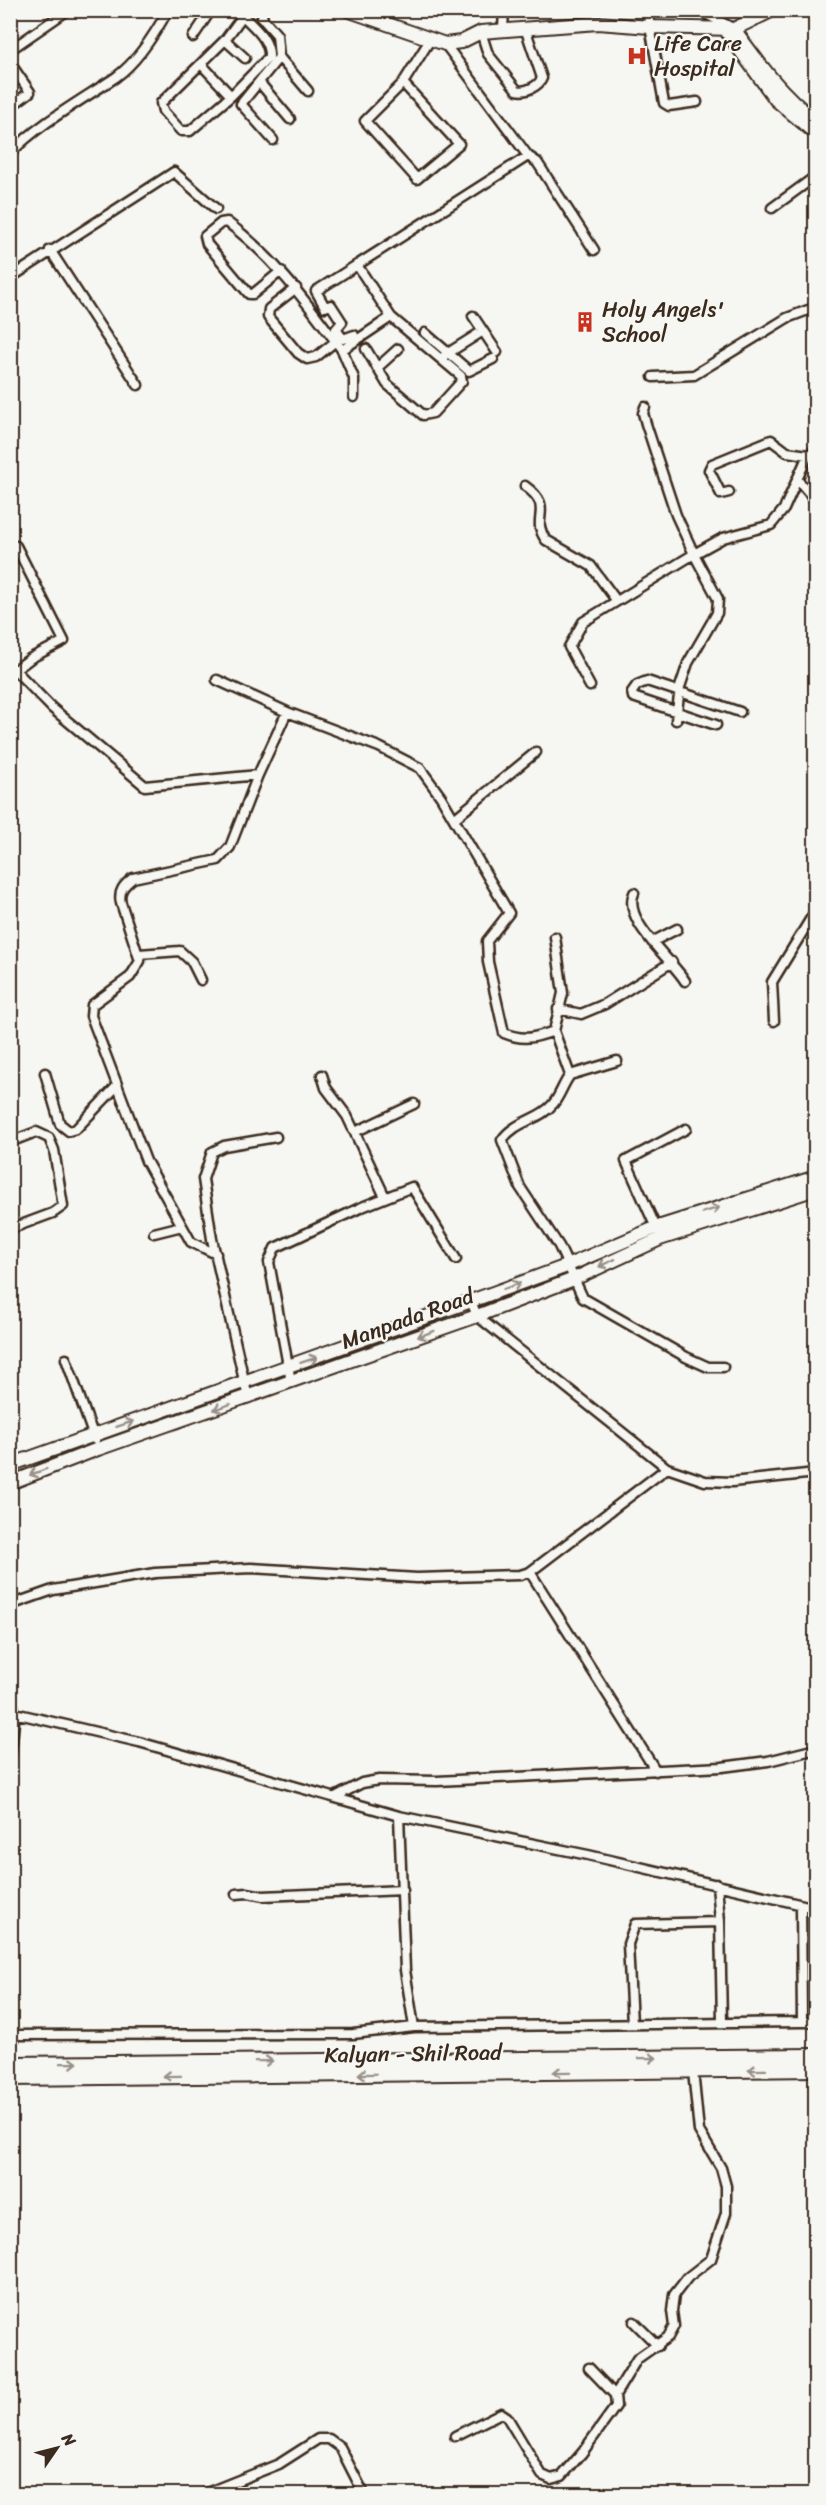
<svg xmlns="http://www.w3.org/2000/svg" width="826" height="2505" font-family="Sriracha,sans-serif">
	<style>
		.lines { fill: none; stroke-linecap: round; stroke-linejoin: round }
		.street-casing { stroke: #3b2a1e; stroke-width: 13 }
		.secondary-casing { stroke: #3b2a1e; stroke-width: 16 }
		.primary-casing { stroke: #3b2a1e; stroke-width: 18 }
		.street { stroke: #f6f6f2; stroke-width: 8 }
		.secondary { stroke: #f6f6f2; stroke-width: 12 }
		.primary { stroke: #f6f6f2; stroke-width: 14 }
		.oneway { stroke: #989088 }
		.labels { text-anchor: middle; stroke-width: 4.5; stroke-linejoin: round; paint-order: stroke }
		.poi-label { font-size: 22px; fill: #3b2a1e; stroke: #f6f6f2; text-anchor: start }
		.street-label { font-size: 22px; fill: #3b2a1e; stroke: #f6f6f2 }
	</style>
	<rect width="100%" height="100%" fill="#f6f6f2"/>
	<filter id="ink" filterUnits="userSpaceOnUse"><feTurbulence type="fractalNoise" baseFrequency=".0167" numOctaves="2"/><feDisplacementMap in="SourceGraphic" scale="12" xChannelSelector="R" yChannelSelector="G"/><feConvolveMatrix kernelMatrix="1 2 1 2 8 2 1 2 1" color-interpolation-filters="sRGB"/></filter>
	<g filter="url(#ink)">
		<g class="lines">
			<!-- street casing -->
			<g class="street-casing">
				<path id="street" d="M263,10L262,18L277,35L279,57L241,104L273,140
					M647,10L664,103L669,106L697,102
					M698,10L731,27
					M244,17C255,28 270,40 269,57L231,96L190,131H181L163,111L161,103L225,40L247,10
					M503,29L504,10
					M481,32L488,54L517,90C525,93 539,86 542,78L525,28
					M193,37L211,10
					M225,40L245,58
					M10,50L68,10
					M279,57L308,91
					M10,63L30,92L10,107
					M201,64L231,96
					M259,82L290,119
					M403,83L459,144L417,179L365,121L403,83L430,40
					M10,154C35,126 85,98 116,77C137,62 156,32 168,10
					M528,156L537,162L594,250
					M772,208L816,176
					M50,250L138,385
					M281,271L253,294H249L207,244L205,236L221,223L227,222C274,257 307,303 342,350L391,317L357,265L528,156L445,44
					M10,278L174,172L216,209
					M296,288L269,309L268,317L298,353L307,359L316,357L336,341
					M473,316L497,352
					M425,333L469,371L493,359
					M354,335L343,339L336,329L342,322L331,305L325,307L316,291L357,265
					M366,349L387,384L423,415L433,413L462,381L461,376L391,317
					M342,350L354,378V397
					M445,355L483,331
					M377,368L398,349
					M653,377L694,375L787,318L808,310H816
					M645,407L643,413L646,424L676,515L694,554L723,538L771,525L784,509L808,455L816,449
					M797,479L816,501
					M525,486C556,508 529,518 546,540L591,566L616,600
					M729,492L721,494L709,470L712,464L771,440L787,452L808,455
					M16,546L64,641L31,658L15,670L52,708L145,786L258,775
					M217,680L287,712
					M590,686L569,647L583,622L694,554L718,599L717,613L688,663L680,687L676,720
					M716,725L633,697L632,692L637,685L647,681L740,712
					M454,819L536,752
					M634,893C622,921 671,958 685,981
					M555,937L563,993L554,1031L570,1075C563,1084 560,1096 553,1104C540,1120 515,1121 502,1140L520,1187L559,1246L583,1298L686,1357L708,1367H723
					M652,942L677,929
					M139,954L180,951L192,962L201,980
					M558,1009L581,1014L605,1004L672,962
					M774,1021L772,982L816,910
					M45,1073L60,1124L69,1131L76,1129L117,1086
					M322,1075L326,1088L347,1116L385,1197
					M570,1075L617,1061
					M355,1132L414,1104
					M10,1142L36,1132L49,1138L54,1150L63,1206L53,1213L10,1229
					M657,1230L626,1161L686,1129
					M154,1233L182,1226
					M216,1254L191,1242L146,1161L91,1016L92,1005L130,977L140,961L121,903C118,891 124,885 133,878L218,860L230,847L258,775L287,712L379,747L420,768L441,797L509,913L487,941L488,962L504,1033C523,1041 535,1038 554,1031
					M471,1301L477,1316L667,1468L705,1481L732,1482L816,1473
					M66,1359L95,1440
					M291,1382L269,1262L275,1248L362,1207L412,1187L456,1259
					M248,1398L212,1239L203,1179L212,1152L224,1146L276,1137
					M10,1605L53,1590L155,1573L251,1568L417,1578L520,1575L530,1572
					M10,1697L15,1713L10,1760
					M10,1712L139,1742L399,1816L588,1855L816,1908
					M656,1771L530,1572L667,1468
					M337,1796L362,1783L379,1780L437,1781L722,1767L768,1761L816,1749
					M399,1816L405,1970L414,2027
					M236,1894L248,1893L263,1896L403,1890
					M720,1922L722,2022
					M802,2022H816
					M632,2024L628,1944L635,1924L720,1922L717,1884
					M10,2035L353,2034L414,2027L802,2022L801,1905
					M634,2322L658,2346
					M589,2368L615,2395
					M455,2436L501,2413L507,2417L542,2475L551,2479L562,2476L582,2453L616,2406L615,2395L637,2359L668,2337L674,2326L672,2311L674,2295L688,2277L711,2259L726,2213V2186L721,2168L699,2131L693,2071
					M204,2494L279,2464L318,2439H329L340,2447L364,2494"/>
			</g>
			<!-- secondary casing -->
			<g class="secondary-casing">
				<path id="secondary" d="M347,10L445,44L461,42L481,32L598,23L650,27L734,29L773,10
					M724,28L776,100L816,134
					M734,29C760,65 780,93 816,121
					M10,1465L471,1301L564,1267L655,1228L816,1177
					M10,1483L98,1449L477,1316L574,1279L660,1239L816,1189"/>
			</g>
			<!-- primary casing -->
			<g class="primary-casing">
				<path id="primary" d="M10,2064L816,2056
					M10,2078L816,2069"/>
			</g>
			<!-- street -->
			<use href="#street" class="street"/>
			<!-- secondary -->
			<use href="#secondary" class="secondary"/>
			<!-- primary -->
			<use href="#primary" class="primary"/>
		</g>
		<!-- one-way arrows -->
		<defs><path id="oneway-shaft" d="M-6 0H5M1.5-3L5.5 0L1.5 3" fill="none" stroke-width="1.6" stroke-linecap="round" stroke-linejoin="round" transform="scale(1.5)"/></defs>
		<g class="oneway">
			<use href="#oneway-shaft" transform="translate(711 1210) rotate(-17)"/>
			<use href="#oneway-shaft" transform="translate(607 1263) rotate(155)"/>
			<use href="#oneway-shaft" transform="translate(512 1286) rotate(-20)"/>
			<use href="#oneway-shaft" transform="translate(426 1334) rotate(160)"/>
			<use href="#oneway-shaft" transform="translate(309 1360) rotate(-19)"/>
			<use href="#oneway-shaft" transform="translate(222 1407) rotate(161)"/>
			<use href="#oneway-shaft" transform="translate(125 1424) rotate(-19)"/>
			<use href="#oneway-shaft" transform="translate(38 1472) rotate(159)"/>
			<use href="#oneway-shaft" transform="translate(648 2058) rotate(-1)"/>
			<use href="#oneway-shaft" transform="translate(264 2061) rotate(-1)"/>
			<use href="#oneway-shaft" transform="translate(69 2063) rotate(-1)"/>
			<use href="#oneway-shaft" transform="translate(757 2070) rotate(179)"/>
			<use href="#oneway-shaft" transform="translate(562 2072) rotate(179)"/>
			<use href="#oneway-shaft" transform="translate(367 2074) rotate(179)"/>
			<use href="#oneway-shaft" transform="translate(172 2076) rotate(179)"/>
		</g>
	</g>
	<!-- icons -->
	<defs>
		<g id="hospital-bare" transform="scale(1.62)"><path d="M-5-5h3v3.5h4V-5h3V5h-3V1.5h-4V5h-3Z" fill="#c8321e" stroke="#f6f6f2" stroke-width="2.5" paint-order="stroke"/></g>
		<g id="building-bare" transform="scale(1.62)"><path d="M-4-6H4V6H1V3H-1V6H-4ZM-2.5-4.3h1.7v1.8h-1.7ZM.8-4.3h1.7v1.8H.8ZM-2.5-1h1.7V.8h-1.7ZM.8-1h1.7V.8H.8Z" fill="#c8321e" stroke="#f6f6f2" stroke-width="2.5" paint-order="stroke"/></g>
	</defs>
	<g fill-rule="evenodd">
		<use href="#hospital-bare" x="637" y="56"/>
		<use href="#building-bare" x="585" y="322"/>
	</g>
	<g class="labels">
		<!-- poi labels -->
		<g class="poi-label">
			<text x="654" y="51">Life Care<tspan x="654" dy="25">Hospital</tspan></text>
			<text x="602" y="317">Holy Angels'<tspan x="602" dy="25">School</tspan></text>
		</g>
		<!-- street labels -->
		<g class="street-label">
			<text transform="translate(407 1318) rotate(-20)" y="8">Manpada Road</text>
			<text transform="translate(413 2053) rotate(-1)" y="8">Kalyan - Shil Road</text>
		</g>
	</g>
	<!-- margin -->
	<rect width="826" height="2505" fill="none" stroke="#f6f6f2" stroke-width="36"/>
	<rect x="18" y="18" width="790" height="2469" fill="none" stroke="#3b2a1e" stroke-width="2" filter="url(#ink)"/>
	<!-- north arrow -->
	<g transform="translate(57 2448) rotate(55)" stroke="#f6f6f2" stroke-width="4.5" paint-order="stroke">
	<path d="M0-4.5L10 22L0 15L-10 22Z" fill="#3b2a1e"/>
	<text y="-9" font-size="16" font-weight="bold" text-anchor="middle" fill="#3b2a1e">N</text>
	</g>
</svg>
